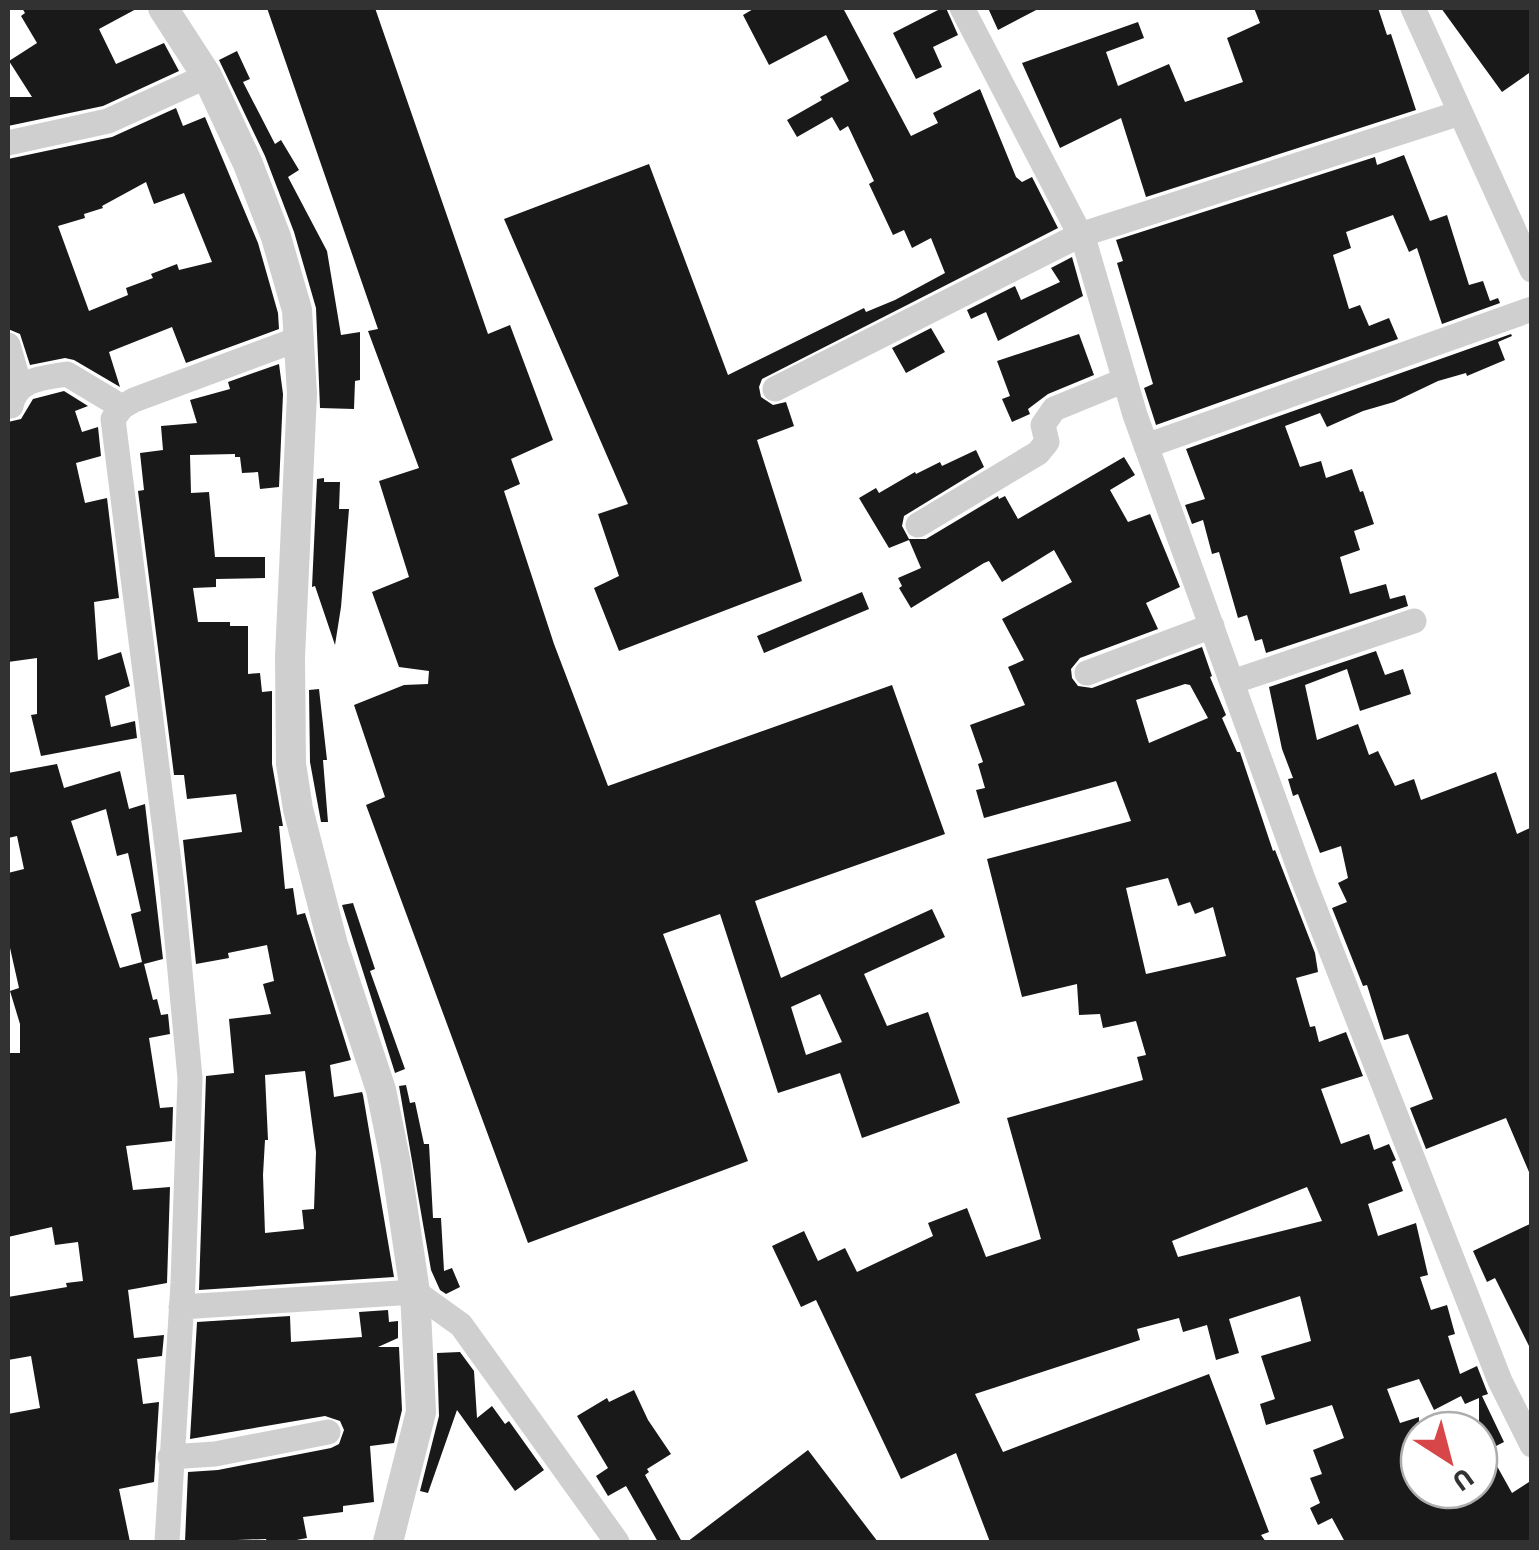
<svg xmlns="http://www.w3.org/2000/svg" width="1539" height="1550" font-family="'Source Sans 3',sans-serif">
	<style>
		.building { fill: #191919; fill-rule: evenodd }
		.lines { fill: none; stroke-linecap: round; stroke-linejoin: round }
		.minor { stroke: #cfcfcf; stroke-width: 25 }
		.tertiary { stroke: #cfcfcf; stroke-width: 30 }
	</style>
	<rect width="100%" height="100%" fill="#fff"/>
	<!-- building -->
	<path class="building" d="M22,8H138L99,29L116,64L164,43L179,71L103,106L8,126V97H32L9,61L37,43L21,16L25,13Z
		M267,8H375L488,334L510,325L553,440L511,459L520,484L504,491L554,644L608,786L892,685L945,834L755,901L781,978L932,909L945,937L864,974L887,1026L928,1012L960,1103L862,1138L840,1073L778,1093L720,914L663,934L748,1161L528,1243L366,805L385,797L354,705L404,685L428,684L429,671L399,667L372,592L409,577L379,481L419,468L368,331L378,329ZM820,994L842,1042L806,1055L791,1007Z
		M755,8H843L911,136L938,123L933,113L980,89L1016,177L1022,182L1032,177L1058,228L762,379L759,387L761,397L773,405L786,402L794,426L757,440L802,581L619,651L594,588L619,576L598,514L628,504L504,219L649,164L728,375L864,308L866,312L895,300L945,273L931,238L912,248L904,230L893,235L869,184L874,181L848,126L840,131L832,117L797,137L787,120L822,100L820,97L849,81L826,35L769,65L743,15Z
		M942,8H946L958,35L933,47L942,67L916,79L893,33Z
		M988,8H1040L998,30Z
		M1254,8H1378L1387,35L1391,34L1416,110L1146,197L1121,118L1060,148L1022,63L1138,22L1144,38L1106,52L1118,86L1169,64L1185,102L1243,82L1227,38L1260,23Z
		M1441,8H1532V71L1502,92Z
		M237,51L250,79L243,82L275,144L281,140L299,170L288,177L327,251L341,335L360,332V380L355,381L354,409L320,408L316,308L294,232L265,156L219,60Z
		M176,108L183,126L205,117L258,243L278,313L279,329L186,363L172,327L109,352L120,387L74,360L65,358L30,365L20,334L8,329V159L112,137ZM146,182L154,204L184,193L212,262L179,270L177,264L151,274L153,278L126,288L128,295L89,311L58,226L85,218L84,214L103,208L102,206Z
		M1404,155L1430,221L1447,215L1469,285L1483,281L1490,301L1498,298L1500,303L1442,324L1417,248L1409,252L1393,215L1346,232L1351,248L1333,255L1349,309L1360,305L1369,326L1389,318L1398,339L1156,425L1144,388L1153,384L1117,263L1123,261L1116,240L1375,157L1377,165Z
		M1072,257L1083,296L998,341L986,312L971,319L967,310L1015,286L1021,300L1060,282L1051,268Z
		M931,328L945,352L906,373L892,348Z
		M1079,334L1094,375L1048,394L1028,409L1030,414L1012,422L1002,399L1010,396L997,361Z
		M1511,334L1512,336L1498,342L1505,360L1467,376L1466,373L1438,381L1394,402L1363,411L1327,427L1320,413L1285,426L1300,467L1321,461L1326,478L1352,469L1360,492L1363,491L1374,524L1354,531L1360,550L1340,557L1350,594L1386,584L1390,599L1405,595L1408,606L1266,653L1262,639L1255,641L1247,615L1238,618L1219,552L1212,554L1203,520L1192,524L1185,505L1205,499L1186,449Z
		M279,364L283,394L279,487L260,489L258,472L242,473L240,457H235V454L190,455L191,493L209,492L215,557H265V578L216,579V587L193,588L198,622H230V626H248V674L260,673L262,692L272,691V764L283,826H279L285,889L293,888L297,915L305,913L351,1060L330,1065L334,1097L362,1092L363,1095L394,1277L199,1290L206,1076L234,1073L229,1019L271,1014L263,984L274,981L267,945L228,953L229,958L196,964L183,840L242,832L236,794L187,799L184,775H174L138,491L144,490L140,453L163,450L161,426L197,423L190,400L230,389L228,382ZM305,1071L316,1152L314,1209L302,1210L304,1229L265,1233L263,1175L265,1140H268L265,1075Z
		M64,391L88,406L75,411L82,432L98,427L101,456L76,463L85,503L107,498L119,598L94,602L98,660L121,652L130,686L105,696L111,727L135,721L137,738L41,756L31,715L37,714V658L8,662V422L21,419L33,399Z
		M976,450L984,467L904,516L902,526L909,539H926L998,496L999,499L1005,496L1018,519L1124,457L1135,475L1110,490L1128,522L1150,514L1180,587L1146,603L1158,629L1080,658L1071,669L1072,678L1078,686L1092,688L1202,647L1212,676L1210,677L1226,715L1222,718L1237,752H1240L1273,851L1275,850L1315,953L1318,972L1296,978L1310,1027L1315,1026L1319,1042L1346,1032L1363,1076L1321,1089L1341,1144L1369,1134L1374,1150L1389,1144L1396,1160L1392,1162L1403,1191L1368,1204L1378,1236L1416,1223L1428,1275L1420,1277L1431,1310L1447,1305L1455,1334L1448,1336L1460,1374L1477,1366L1488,1394L1482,1396L1504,1442L1488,1450L1512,1493L1532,1480V1542H1345L1332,1518L1318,1525L1310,1508L1320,1503L1310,1478L1322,1474L1313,1450L1344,1438L1332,1405L1266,1425L1260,1404L1275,1399L1261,1356L1311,1341L1300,1296L1229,1319L1239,1353L1216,1360L1207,1325L1183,1332L1179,1318L1137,1329L1140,1340L975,1394L1003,1452L1209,1374L1269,1532L1261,1535L1266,1542H990L956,1453L901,1479L816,1300L801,1307L772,1246L804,1231L818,1261L845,1248L857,1272L933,1236L928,1223L967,1208L986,1257L1041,1239L1007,1118L1143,1080L1137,1057L1146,1055L1136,1021L1103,1028L1100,1014L1079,1015L1077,984L1022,997L987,859L1131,821L1116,781L984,818L976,790L985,788L978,764L983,762L970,725L1025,705L1008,667L1024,660L1002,619L1072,582L1054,550L1002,582L989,561L984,563L911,608L899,588L902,586L898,578L921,568L909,540L889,548L859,498L876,488L879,493L915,472L916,474L940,462L942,466ZM1185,684L1190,685L1208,718L1149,743L1136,700ZM1168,878L1178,906L1190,902L1195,914L1213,907L1226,956L1146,974L1126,888ZM1307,1187L1322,1221L1178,1257L1172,1241ZM1419,1379L1434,1410L1461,1396L1465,1404L1479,1398V1490H1419V1417L1400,1423L1387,1389Z
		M324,478V482H340L339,509H349L341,607L335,645L315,586L312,587L317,479Z
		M862,592L869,609L764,653L757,636Z
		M1376,651L1385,675L1403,669L1411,694L1360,711L1347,669L1305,685L1317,740L1358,724L1369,755L1378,751L1395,786L1414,779L1421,800L1496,772L1517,834L1532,827V1179L1506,1118L1426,1149L1410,1108L1433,1099L1408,1034L1384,1040L1367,985L1363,986L1332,908L1347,902L1338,883L1348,878L1341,846L1320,853L1298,794L1293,796L1288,779L1293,778L1282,749L1269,687Z
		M319,689L327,760H323L328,822H321L310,762L309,690Z
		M57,764L64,788L120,771L129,809L145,804L163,959L144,964L153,1000L157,999L161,1015L168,1014L170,1034L149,1038L160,1108L173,1107L172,1141L126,1146L133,1190L170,1187L167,1283L128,1290L134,1338L164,1335L162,1356L137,1359L143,1404L159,1402L154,1482L119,1489L130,1542H8V1414L40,1408L31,1356L8,1360V1297L67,1287L66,1283L83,1281L78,1242L55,1245L52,1227L8,1237V1053H20V1024L10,991L19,988L8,939V873L24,869L17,836L8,838V773ZM106,809L117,856L128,853L141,911L131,914L142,962L120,968L71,821Z
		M353,903L375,969L370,971L405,1069L395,1073L342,905Z
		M406,1085L410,1103L415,1102L424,1144H429L433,1218H441L444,1271L452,1268L460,1287L446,1294L440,1290L431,1270L399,1086Z
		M1532,1223V1352L1495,1278L1487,1282L1473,1251Z
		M388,1310L389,1322L398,1321V1338L378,1347H399L402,1410L394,1443L370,1446L374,1502L343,1506V1512L303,1517L307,1538L286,1542H267L266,1539L185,1542L188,1472L218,1470L331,1448L339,1444L344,1430L340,1421L325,1416L190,1439L197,1322L290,1316L291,1342L362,1337L359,1312Z
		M460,1352L474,1371L477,1418L492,1406L505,1424L509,1421L544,1470L515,1491L457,1410L428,1493L420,1491L439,1416L437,1353Z
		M634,1390L648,1420L671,1454L647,1469L649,1472L645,1475L682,1542H658L626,1486L608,1496L596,1476L608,1468L577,1416L607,1398L609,1402Z
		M808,1450L878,1542H687Z"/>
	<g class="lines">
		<!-- minor -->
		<path class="minor" d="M962,8L1085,244L1135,415L1303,879L1500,1381L1532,1445
			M1413,8L1532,270
			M8,143L108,121L207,76
			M8,345L20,387
			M775,389L1080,235L1460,113
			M11,406C16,379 42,378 67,374L122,407
			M1146,446L1532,309
			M918,525L1038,453L1047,442L1043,425L1054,409L1125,380
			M1087,673L1212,626
			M1232,682L1414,621
			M181,1307L415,1292L461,1325L617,1542
			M170,1457L215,1454L328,1432
			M167,1542L183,1283L190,1078L172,886L113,419L122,407L134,400L301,338"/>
		<!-- tertiary -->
		<path class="tertiary" d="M163,8L207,76L248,164L276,237L297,310L302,394L290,657L291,764L298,809L333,945L381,1090L396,1164L415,1292L421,1412L388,1542"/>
	</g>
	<!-- border -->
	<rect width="1539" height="1550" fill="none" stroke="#323232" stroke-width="20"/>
	<!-- north arrow -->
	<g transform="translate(1449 1460) rotate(144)"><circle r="48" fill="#ffffff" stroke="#adadad" stroke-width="2.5"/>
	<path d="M0-8L18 38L0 25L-18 38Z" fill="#d74649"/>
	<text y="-15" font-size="28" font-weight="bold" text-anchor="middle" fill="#323232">U</text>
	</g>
</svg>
